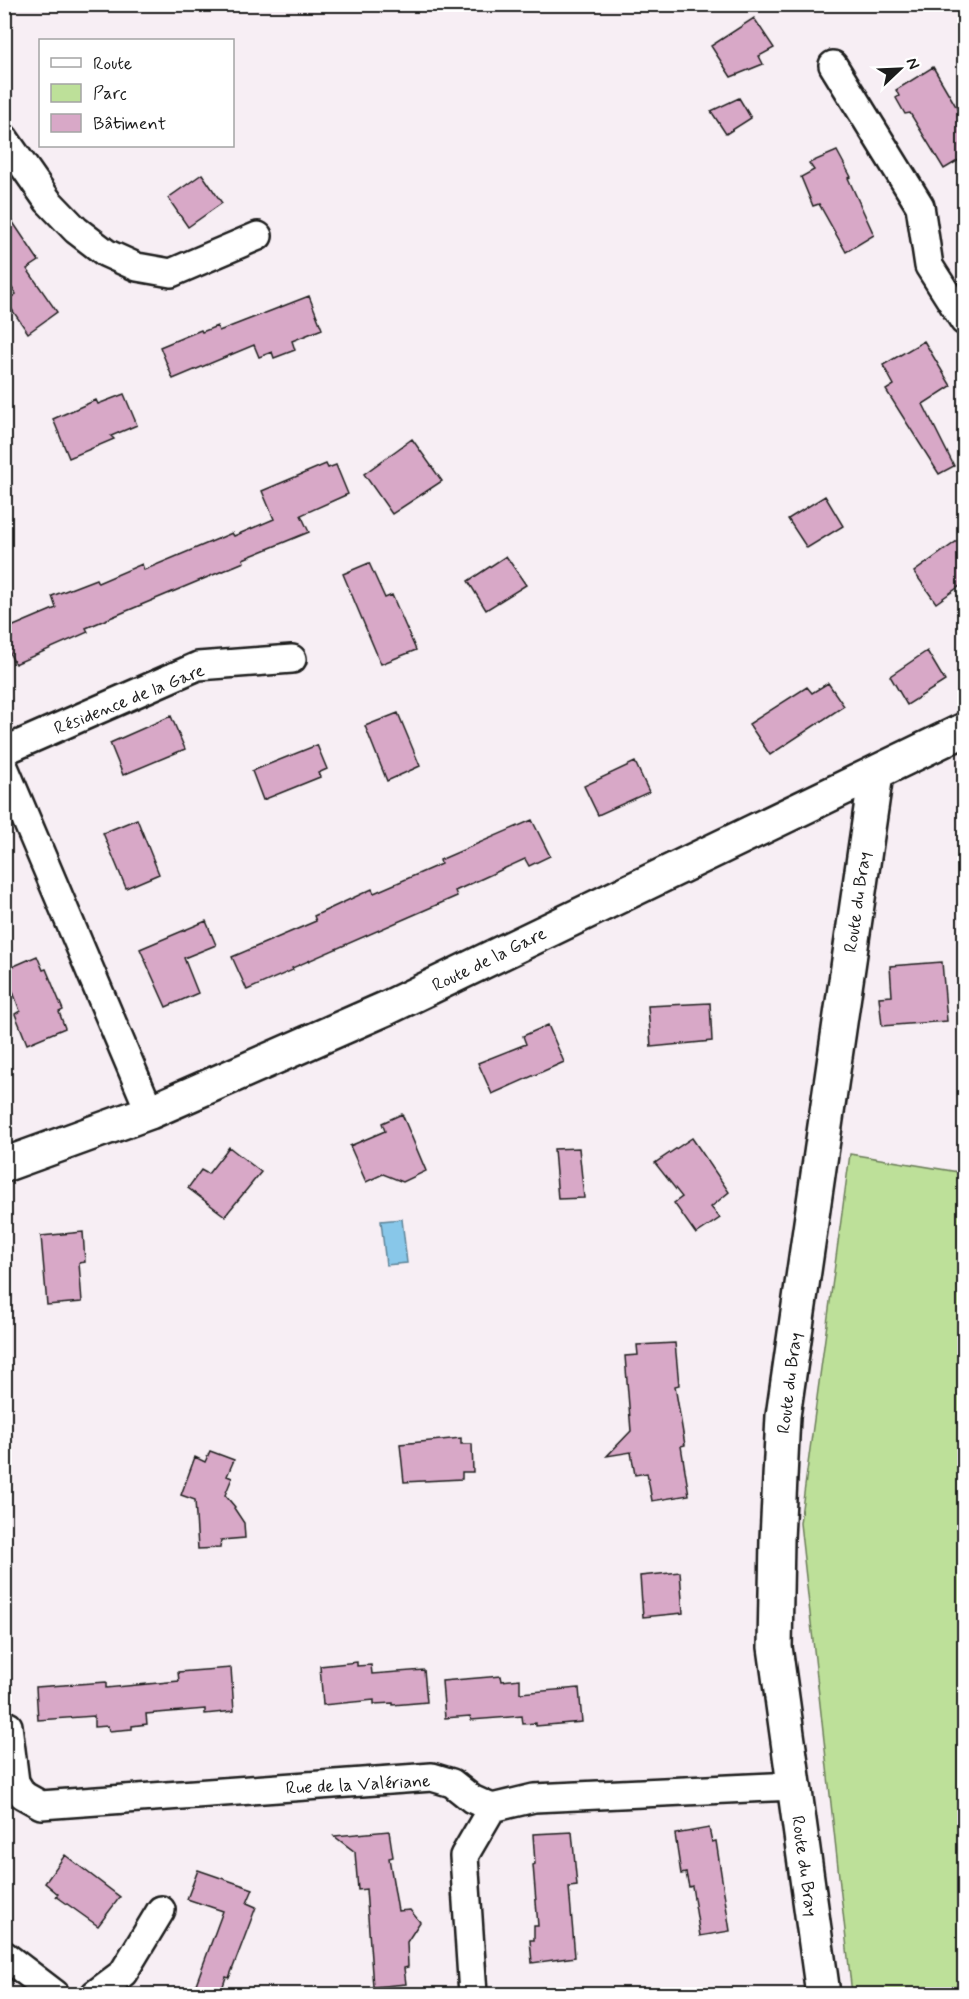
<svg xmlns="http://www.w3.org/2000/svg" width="969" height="1999" font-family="Mynerve,sans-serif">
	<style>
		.green { fill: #bde099; stroke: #6c7e5a; stroke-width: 1.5 }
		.water { fill: #88c7e9; stroke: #5d8397; stroke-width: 1.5 }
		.building { fill: #d8a8c7; stroke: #1c1c1c; stroke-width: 1.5 }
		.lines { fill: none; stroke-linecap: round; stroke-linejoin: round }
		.street-casing { stroke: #1c1c1c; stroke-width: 32 }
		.secondary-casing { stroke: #1c1c1c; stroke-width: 38 }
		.street { stroke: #fff; stroke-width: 27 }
		.secondary { stroke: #fff; stroke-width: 33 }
		.labels { text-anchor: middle; stroke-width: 4.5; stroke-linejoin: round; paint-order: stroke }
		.street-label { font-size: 18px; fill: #1c1c1c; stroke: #fff }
	</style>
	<rect width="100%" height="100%" fill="#f7eef4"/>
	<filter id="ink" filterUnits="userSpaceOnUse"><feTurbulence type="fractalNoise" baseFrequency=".0167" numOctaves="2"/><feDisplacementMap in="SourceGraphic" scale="12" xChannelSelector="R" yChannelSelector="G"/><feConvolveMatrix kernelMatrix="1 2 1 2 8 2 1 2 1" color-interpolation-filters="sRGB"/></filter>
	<g filter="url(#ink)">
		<!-- green -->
		<path class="green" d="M850,1154L964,1173V1994H852L800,1523Z"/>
		<!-- water -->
		<path class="water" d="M402,1219L407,1263L386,1265L381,1221Z"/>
		<!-- building -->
		<path class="building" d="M754,18L774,48L759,56L763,64L731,77L711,46Z
			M933,67L964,120V157L944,169L910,113L905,114L896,98L899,96L896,90Z
			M739,98L751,118L726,134L711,111Z
			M837,151L851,177L848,178L874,235L846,252L819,204L813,206L801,177L814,170L809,163Z
			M202,174L222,203L188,227L168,198Z
			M4,209L39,261L27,269L57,312L28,333L6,301L16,294L8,282L4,285Z
			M309,296L322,329L292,341L295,350L274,358L272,352L259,357L254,345L173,379L160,347L201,330L202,332L217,326L219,331Z
			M924,341L951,386L923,404L954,466L939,474L886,390L894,385L883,365Z
			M124,394L137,425L111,436L114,439L69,458L53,419L96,400L98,404Z
			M412,439L442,481L392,514L364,474Z
			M326,464L328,468L336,465L348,494L301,515L309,532L243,559L244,562L86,628L88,632L15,664L4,642V630L56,608L52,596L96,579L98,583L142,564L144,570L232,533L234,536L274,519L262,491Z
			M825,496L843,526L807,548L788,519Z
			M964,536V583L936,603L914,572Z
			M506,556L526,585L486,610L468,581Z
			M369,563L385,598L392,595L416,650L381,664L343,574Z
			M927,651L945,681L907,705L890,676Z
			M828,683L844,706L770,755L749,724L807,687L812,693Z
			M398,713L420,766L387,781L365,726Z
			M171,716L185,749L123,775L110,743Z
			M317,745L327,769L318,773L320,777L263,800L252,771Z
			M635,762L649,792L598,815L584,786Z
			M137,819L159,874L126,888L103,833Z
			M532,820L550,856L529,866L525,859L455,891L457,896L292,968L293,970L247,990L232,957L316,921L314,916L372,889L374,893L441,864L440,860Z
			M206,921L216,945L184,958L198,993L166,1007L140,949Z
			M37,956L43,970L46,969L63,1010L59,1012L65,1028L27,1044L15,1014L20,1011L5,970Z
			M942,962L947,1021L882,1026L879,997L892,996L890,966Z
			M710,1003L712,1041L651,1047L648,1006Z
			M548,1025L564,1062L492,1094L478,1063L526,1044L523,1036Z
			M402,1114L426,1171L403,1182L383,1174L366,1182L350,1146L385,1131L382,1123Z
			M692,1138L729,1192L711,1207L720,1218L696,1234L674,1203L682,1197L655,1163Z
			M229,1147L261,1172L225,1216L188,1188L201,1170L208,1174Z
			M579,1148L584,1198L558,1199L554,1149Z
			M83,1232L85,1262L79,1263L82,1302L47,1305L41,1236Z
			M675,1343L679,1385L675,1386L685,1445L681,1446L689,1495L652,1501L647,1473L635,1475L631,1452L607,1456L631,1431L625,1356L638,1355L637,1345Z
			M461,1438V1444H472L473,1472H462V1479L404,1482L400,1444Z
			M210,1451L234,1460L227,1476L232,1478L225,1495L235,1507L234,1508L244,1523L245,1538L221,1540L220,1548L198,1549L195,1500L181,1495L195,1457L205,1462Z
			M680,1572L683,1613L643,1617L640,1576Z
			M357,1662V1666L371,1665L372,1674L424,1670L427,1702L393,1705V1703L374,1704V1700L323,1705L320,1666Z
			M231,1668L234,1711L205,1714V1709L146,1714L147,1724L132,1726V1729L109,1731L108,1726L94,1727V1716L38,1720L36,1687L106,1682V1688L179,1681L178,1672Z
			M501,1676L502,1681L520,1679V1693L579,1688L582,1722L536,1726V1723L523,1724L522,1716L471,1720L470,1716L445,1718L442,1681Z
			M709,1828L712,1842L716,1841L730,1931L700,1936L692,1886L689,1887L686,1873L681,1874L675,1834Z
			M389,1831L393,1857L389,1858L398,1911L410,1910L420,1922L407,1942L408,1967L404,1968L406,1984L373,1987L366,1889L358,1890L355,1852L334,1836Z
			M572,1832L577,1886L569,1887L575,1957L532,1963L530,1940H534V1926H538L533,1865L535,1864L533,1834Z
			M65,1855L120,1897L98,1926L56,1896L58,1894L45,1883Z
			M198,1870L253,1889L247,1903L256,1907L229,1978L226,1977L220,1995H192L223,1911L187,1899Z"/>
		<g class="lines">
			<!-- street casing -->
			<g class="street-casing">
				<path id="street" d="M833,65L920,206L929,266L964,321
					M4,138L48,201L76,230L106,253L137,267L171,273L258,236
					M4,751L198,666L292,659
					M4,767L150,1112
					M8,1726L15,1782L23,1795L41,1805L432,1777L452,1783L472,1799L492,1808L534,1798L794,1786
					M4,1955L55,1994
					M95,1994L123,1973L161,1910
					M473,1994L464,1856L492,1808"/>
			</g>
			<!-- secondary casing -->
			<g class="secondary-casing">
				<path id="secondary" d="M4,1165L150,1112L387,1008L964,730
					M823,1994L775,1647L777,1539L783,1416L876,774"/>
			</g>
			<!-- street -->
			<use href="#street" class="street"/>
			<!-- secondary -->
			<use href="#secondary" class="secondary"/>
		</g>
	</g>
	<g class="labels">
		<!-- street labels -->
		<g class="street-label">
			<text transform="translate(129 699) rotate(-22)" y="6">Résidence de la Gare</text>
			<text transform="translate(857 902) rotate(-82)" y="6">Route du Bray</text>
			<text transform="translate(489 959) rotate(-26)" y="6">Route de la Gare</text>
			<text transform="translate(789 1383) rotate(-83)" y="6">Route du Bray</text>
			<text transform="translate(358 1784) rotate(-3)" y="6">Rue de la Valériane</text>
			<text transform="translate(805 1866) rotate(82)" y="6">Route du Bray</text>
		</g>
	</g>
	<!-- margin -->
	<rect width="969" height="1999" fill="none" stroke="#fff" stroke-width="24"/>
	<rect x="12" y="12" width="945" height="1975" fill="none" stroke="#1c1c1c" stroke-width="2" filter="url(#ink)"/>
	<!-- legend -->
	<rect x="39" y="39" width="195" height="108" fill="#ffffff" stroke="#a4a4a4" stroke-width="1.5"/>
	<rect x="51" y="58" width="30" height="9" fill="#ffffff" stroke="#a4a4a4" stroke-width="1.5"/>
	<text x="93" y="69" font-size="18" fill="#1c1c1c">Route</text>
	<rect x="51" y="84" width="30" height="18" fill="#bde099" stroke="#a4a4a4" stroke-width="1.5"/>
	<text x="93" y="99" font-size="18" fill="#1c1c1c">Parc</text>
	<rect x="51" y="114" width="30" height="18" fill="#d8a8c7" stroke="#a4a4a4" stroke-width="1.5"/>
	<text x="93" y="129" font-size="18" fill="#1c1c1c">Bâtiment</text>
	<!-- north arrow -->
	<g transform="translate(900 69) rotate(67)" stroke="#ffffff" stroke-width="4.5" paint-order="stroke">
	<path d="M0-4.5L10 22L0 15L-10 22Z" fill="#1c1c1c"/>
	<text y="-9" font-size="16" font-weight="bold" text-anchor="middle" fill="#1c1c1c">N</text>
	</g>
</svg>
